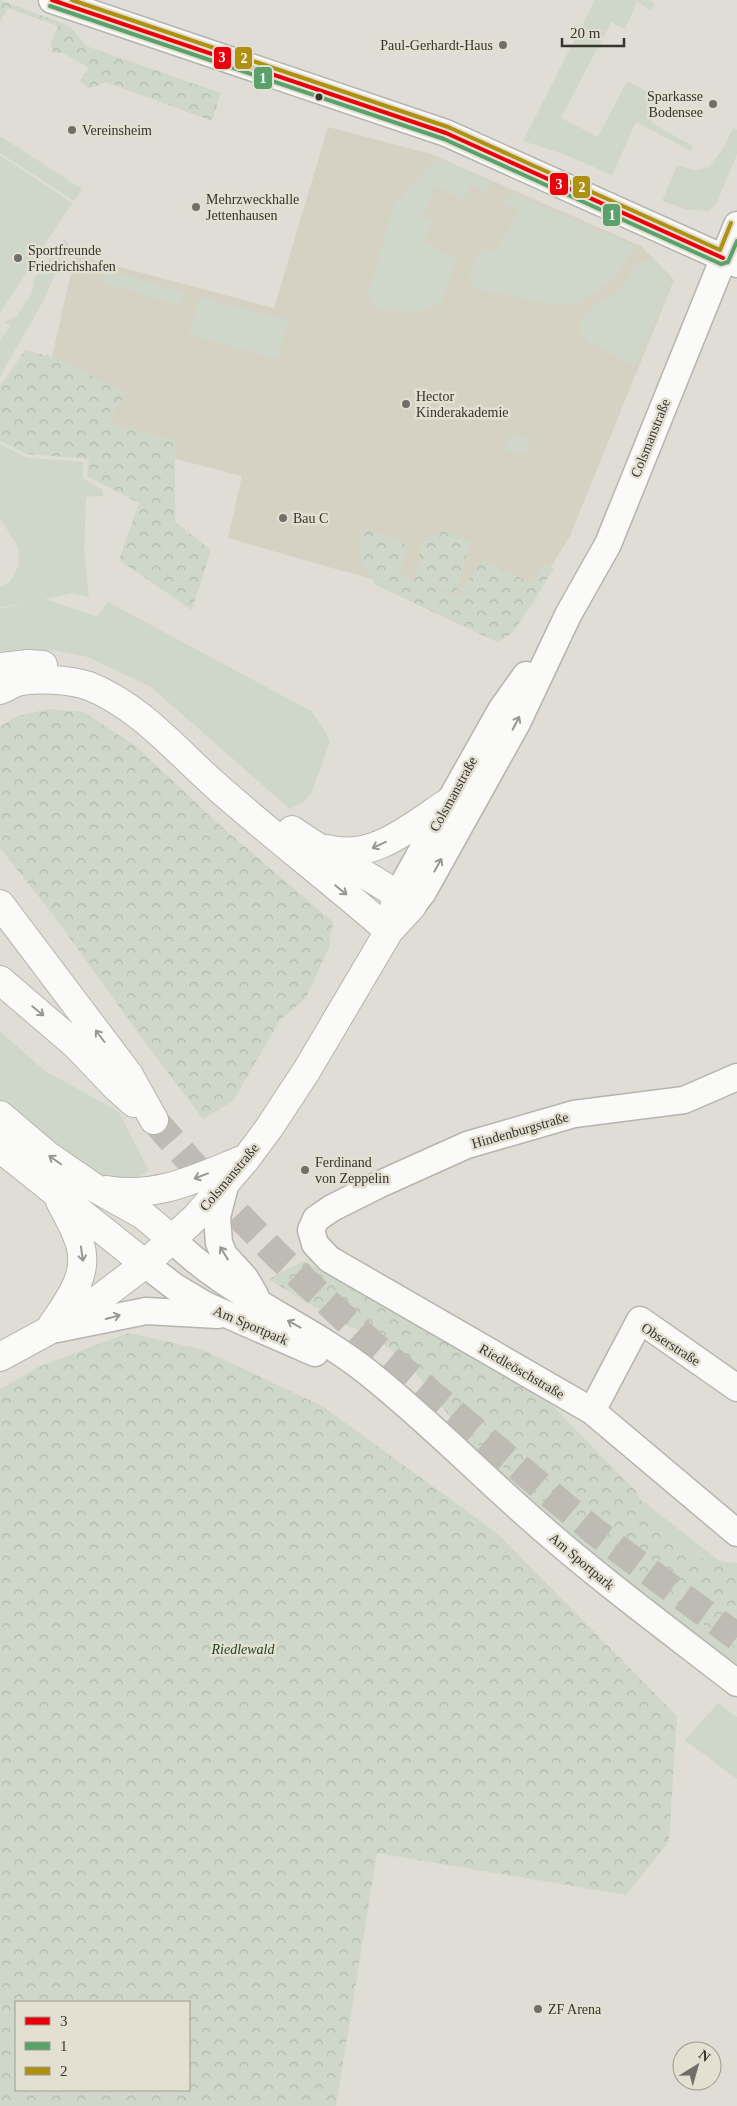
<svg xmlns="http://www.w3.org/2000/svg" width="737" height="2106" font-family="Georgia,serif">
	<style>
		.built { fill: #d5d2c3 }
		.green { fill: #ced7c9 }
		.forest { fill: url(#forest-crowns); fill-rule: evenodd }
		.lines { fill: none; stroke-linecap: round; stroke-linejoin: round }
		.major-tunnel { stroke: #bdbbb4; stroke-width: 28; stroke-dasharray: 28 14; stroke-linecap: butt }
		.minor-casing { stroke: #b6b4ae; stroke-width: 29 }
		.major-casing { stroke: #b6b4ae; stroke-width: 30 }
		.highway-casing { stroke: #b6b4ae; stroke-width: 30 }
		.minor { stroke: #fafaf9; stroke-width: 26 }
		.major { stroke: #fafaf9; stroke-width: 28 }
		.highway { stroke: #fafaf9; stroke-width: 28 }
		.bus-1-casing { stroke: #e3e0d1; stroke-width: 8 }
		.bus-2-casing { stroke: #e3e0d1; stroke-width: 8 }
		.bus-3-casing { stroke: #e3e0d1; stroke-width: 8 }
		.bus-1 { stroke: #e9000a; stroke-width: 4 }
		.bus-2 { stroke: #5aa26c; stroke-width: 4 }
		.bus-3 { stroke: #ae9013; stroke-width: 4 }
		.oneway { stroke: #989794 }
		.poi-dot { fill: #706f69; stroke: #e3e0d1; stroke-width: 2 }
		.bus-dot { fill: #35342f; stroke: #e3e0d1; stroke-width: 2 }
		.labels { text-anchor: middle; stroke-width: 5; stroke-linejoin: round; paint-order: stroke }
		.poi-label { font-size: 14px; fill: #35342f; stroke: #e3e0d1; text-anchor: start }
		.street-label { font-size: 14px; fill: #35342f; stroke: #e3e0d1 }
		.park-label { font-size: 14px; font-style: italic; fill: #1f4523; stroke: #e3e0d1 }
		.line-badge { stroke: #e3e0d1; stroke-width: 2 }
		.badge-label { font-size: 14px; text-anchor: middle; font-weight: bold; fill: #fff }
	</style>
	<defs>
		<pattern id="forest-crowns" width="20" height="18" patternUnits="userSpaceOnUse" patternTransform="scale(1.25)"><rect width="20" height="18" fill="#ced7c9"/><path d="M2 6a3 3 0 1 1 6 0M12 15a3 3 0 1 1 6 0" fill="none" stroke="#b2b9ad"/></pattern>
	</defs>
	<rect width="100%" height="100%" fill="#dfddd5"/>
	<!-- built -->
	<path class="built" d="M328,127L431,154L641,246L674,280L570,536L520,616L339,570L228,538L242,476L37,423L75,255L274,308Z"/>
	<!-- green -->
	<path class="green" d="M595,0H649L654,3L651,10L637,2L625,29L611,22L561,118L598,137L627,81L662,99L651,123L693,146L691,151L636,122L612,175L566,155L523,141Z
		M733,128L737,130V154L716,205L708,211L688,210L662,201L677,166L695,170L709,167L724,147Z
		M0,136L82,189L74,201L0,153Z
		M0,155L72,203L0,313Z
		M439,158L493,184L486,193L470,184L464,201L435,185L423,217L431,222L424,242L456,259L442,303C411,316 400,316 370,304L372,300L367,298L393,206Z
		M512,193L637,247L611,280L580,304H551L472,288L469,269L483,248L495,253L519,211L503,203Z
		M64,239L68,243L44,300L0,376V341L10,326L4,322L17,316L32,293L34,279Z
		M653,257L671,284L635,366L590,343L578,330L584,314L624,285L634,267Z
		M103,269L184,292L180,305L99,282Z
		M199,297L288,320L279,359L189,335Z
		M508,435L530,439L527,454L505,450Z
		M0,444L28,458L83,462V478L103,490V496L86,497L84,548L89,597L71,593L45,599L97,617L108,602L311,711L324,729L330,742L312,791L305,801L290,809L151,687L88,657L54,650L0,651V609L23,603L0,607V587L10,582L19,565L18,547L0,518Z
		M0,1031L45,1071L119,1112L149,1171C142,1174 132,1181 124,1181C83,1180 31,1127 0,1101Z
		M457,1426L539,1498L737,1650V1664L689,1631L607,1568L452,1432Z
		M639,1498L719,1561L698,1558L654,1527Z
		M718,1703L737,1717V1779L685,1740Z"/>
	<!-- forest -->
	<path class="forest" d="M0,0L70,26L86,46L221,93L212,121L106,82L89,89L80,81L89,68L63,53H53L51,44L58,26L8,8L0,22Z
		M25,350L57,358L126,393L109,423L175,441V522L211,550L192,610L119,560L139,503L87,476L89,459L27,454L0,441V386Z
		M361,528L400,539L407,547L400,574L415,580L422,539L445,531L470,542L456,593L427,585L456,597L483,560L531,583L544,563L553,569L533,603L511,634L497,642L376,585L360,559Z
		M49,709L84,712L137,747L215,821L333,922L329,947L306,998L280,1020L233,1101L203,1119L139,1034L51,912L0,848V727L17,716Z
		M304,1261L542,1395L636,1491L654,1527L698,1558L737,1563V1650L539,1498L457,1426L413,1369L373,1335L343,1324L268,1279Z
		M128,1333L201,1349L322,1406L497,1533L677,1716L669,1841L626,1895L377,1853L336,2106H0V1389L41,1366ZM16,2002H189V2090H16Z"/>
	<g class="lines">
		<!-- major-tunnel -->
		<path class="major-tunnel" d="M154,1120L224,1200L278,1256L371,1343L594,1531L737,1637"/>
		<!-- minor casing -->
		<g class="minor-casing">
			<path id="minor" d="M52,0L446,133L737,264
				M397,895L501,710L526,675
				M412,906L423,892L517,723L568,615L608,544L737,225
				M737,1077L684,1100L574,1114L467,1145L378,1185L332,1208L316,1219L311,1230L315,1244L329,1259L592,1411L737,1533
				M226,1182L217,1217L219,1243L224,1255L245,1278L255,1295
				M173,1240C229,1296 305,1323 366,1371C423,1416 474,1468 527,1515C594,1575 666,1628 737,1683
				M145,1264L175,1287L205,1305L315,1353
				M57,1329L146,1311L218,1315
				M592,1411L640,1320L737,1388"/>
		</g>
		<!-- major casing -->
		<g class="major-casing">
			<path id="major" d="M0,1115L47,1155L95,1188L143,1215L173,1240
				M0,1148L145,1264
				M106,1190C157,1199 197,1178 242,1160
				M49,1330C66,1304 90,1276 80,1244C76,1230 67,1215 60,1201
				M0,1357L79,1314L145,1264L197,1216L246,1159L269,1128L307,1070L389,931L412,906L397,895L389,931"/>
		</g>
		<!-- highway casing -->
		<g class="highway-casing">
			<path id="highway" d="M0,667L28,664L43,665
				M0,690C6,688 11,684 17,682C35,677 72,680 89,686C139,706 175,749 214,784C271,835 332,881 389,931
				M292,830C325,854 363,871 397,895
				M327,849C373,862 413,825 450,801
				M0,904L129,1075L154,1120
				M0,980L76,1045L117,1088L134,1103"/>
		</g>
		<!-- minor -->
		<use href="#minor" class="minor"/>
		<!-- major -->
		<use href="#major" class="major"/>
		<!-- highway -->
		<use href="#highway" class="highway"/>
		<!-- bus-1 casing -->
		<g class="bus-1-casing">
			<path id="bus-1" d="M52,0L446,133L723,258"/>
		</g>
		<!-- bus-2 casing -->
		<g class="bus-2-casing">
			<path id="bus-2" d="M50,6L444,139L721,264L728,262L737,241"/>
		</g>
		<!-- bus-3 casing -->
		<g class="bus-3-casing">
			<path id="bus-3" d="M72,0L448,127L720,250L731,223"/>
		</g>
		<!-- bus-1 -->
		<use href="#bus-1" class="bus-1"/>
		<!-- bus-2 -->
		<use href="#bus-2" class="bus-2"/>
		<!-- bus-3 -->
		<use href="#bus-3" class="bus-3"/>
	</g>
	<!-- one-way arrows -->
	<defs><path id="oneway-shaft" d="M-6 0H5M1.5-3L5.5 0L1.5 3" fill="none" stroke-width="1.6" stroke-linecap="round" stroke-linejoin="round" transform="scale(1.25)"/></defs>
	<g class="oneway">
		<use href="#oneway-shaft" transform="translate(516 723) rotate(-63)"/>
		<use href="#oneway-shaft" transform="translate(379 845) rotate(155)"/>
		<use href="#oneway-shaft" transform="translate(438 865) rotate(-61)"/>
		<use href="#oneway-shaft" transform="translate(341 890) rotate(39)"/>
		<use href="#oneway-shaft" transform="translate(38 1011) rotate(39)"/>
		<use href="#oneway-shaft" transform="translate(100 1036) rotate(-127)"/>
		<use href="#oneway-shaft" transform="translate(55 1160) rotate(-145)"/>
		<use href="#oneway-shaft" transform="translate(201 1176) rotate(159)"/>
		<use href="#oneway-shaft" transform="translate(224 1253) rotate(-121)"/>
		<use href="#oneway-shaft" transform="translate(82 1254) rotate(82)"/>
		<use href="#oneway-shaft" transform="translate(113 1317) rotate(-15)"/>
		<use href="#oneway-shaft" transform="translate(294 1324) rotate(-151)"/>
	</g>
	<!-- markers -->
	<g class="poi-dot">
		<circle cx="503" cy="45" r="5"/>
		<circle cx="713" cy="104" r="5"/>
		<circle cx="72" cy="130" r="5"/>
		<circle cx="196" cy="207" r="5"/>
		<circle cx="18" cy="258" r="5"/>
		<circle cx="406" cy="404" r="5"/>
		<circle cx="283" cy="518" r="5"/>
		<circle cx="305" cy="1170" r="5"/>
		<circle cx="538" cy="2009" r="5"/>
	</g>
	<circle class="bus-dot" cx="319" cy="97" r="4.5"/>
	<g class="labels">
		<!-- poi labels -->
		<g class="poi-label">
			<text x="493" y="50" text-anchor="end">Paul-Gerhardt-Haus</text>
			<text x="703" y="101" text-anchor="end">Sparkasse<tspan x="703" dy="16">Bodensee</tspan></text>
			<text x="82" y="135">Vereinsheim</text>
			<text x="206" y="204">Mehrzweckhalle<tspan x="206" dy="16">Jettenhausen</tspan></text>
			<text x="28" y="255">Sportfreunde<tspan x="28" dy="16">Friedrichshafen</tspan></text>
			<text x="416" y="401">Hector<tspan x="416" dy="16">Kinderakademie</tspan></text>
			<text x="293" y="523">Bau C</text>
			<text x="315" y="1167">Ferdinand<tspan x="315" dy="16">von Zeppelin</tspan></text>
			<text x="548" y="2014">ZF Arena</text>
		</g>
		<!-- street labels -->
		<g class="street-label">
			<text transform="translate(650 438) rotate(-68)" y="5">Colsmanstraße</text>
			<text transform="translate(453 794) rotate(-61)" y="5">Colsmanstraße</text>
			<text transform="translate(520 1130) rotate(-16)" y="5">Hindenburgstraße</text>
			<text transform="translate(229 1177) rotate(-50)" y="5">Colsmanstraße</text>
			<text transform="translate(251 1325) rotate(23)" y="5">Am Sportpark</text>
			<text transform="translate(671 1344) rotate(33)" y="5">Obserstraße</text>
			<text transform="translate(522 1371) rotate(30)" y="5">Riedleöschstraße</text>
			<text transform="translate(582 1561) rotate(40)" y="5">Am Sportpark</text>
		</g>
		<!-- park labels -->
		<g class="park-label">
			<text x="243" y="1654">Riedlewald</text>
		</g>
	</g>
	<g class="line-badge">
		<rect x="213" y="46" width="19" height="24" rx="5" fill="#e9000a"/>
		<rect x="234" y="46" width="19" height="24" rx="5" fill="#ae9013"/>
		<rect x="253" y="66" width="20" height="24" rx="5" fill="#5aa26c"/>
		<rect x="549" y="172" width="20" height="24" rx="5" fill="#e9000a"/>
		<rect x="572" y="175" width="19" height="24" rx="5" fill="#ae9013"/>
		<rect x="602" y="203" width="19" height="24" rx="5" fill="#5aa26c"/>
	</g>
	<g class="badge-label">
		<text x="222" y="62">3</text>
		<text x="244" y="63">2</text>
		<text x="263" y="83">1</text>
		<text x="559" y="189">3</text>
		<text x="582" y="192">2</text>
		<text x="612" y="220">1</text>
	</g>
	<!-- legend -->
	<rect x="15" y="2001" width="175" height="90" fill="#e3e0d1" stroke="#9d9b90"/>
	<rect x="25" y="2017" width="25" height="8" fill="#e9000a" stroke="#9d9b90"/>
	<text x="60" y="2026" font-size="15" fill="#35342f">3</text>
	<rect x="25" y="2042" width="25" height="8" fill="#5aa26c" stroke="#9d9b90"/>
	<text x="60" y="2051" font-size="15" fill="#35342f">1</text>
	<rect x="25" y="2067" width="25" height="8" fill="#ae9013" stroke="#9d9b90"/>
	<text x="60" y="2076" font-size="15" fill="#35342f">2</text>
	<!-- north arrow -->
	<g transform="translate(697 2066) rotate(37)"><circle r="24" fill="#e3e0d1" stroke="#9d9b90"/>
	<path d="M0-4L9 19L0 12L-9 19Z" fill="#706f69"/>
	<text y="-8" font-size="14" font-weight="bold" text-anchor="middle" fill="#35342f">N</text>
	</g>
	<!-- scale -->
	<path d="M562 38v8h62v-8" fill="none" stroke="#35342f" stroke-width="2.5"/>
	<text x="570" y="38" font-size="15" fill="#35342f" stroke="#e3e0d1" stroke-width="4" paint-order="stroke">20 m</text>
</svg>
